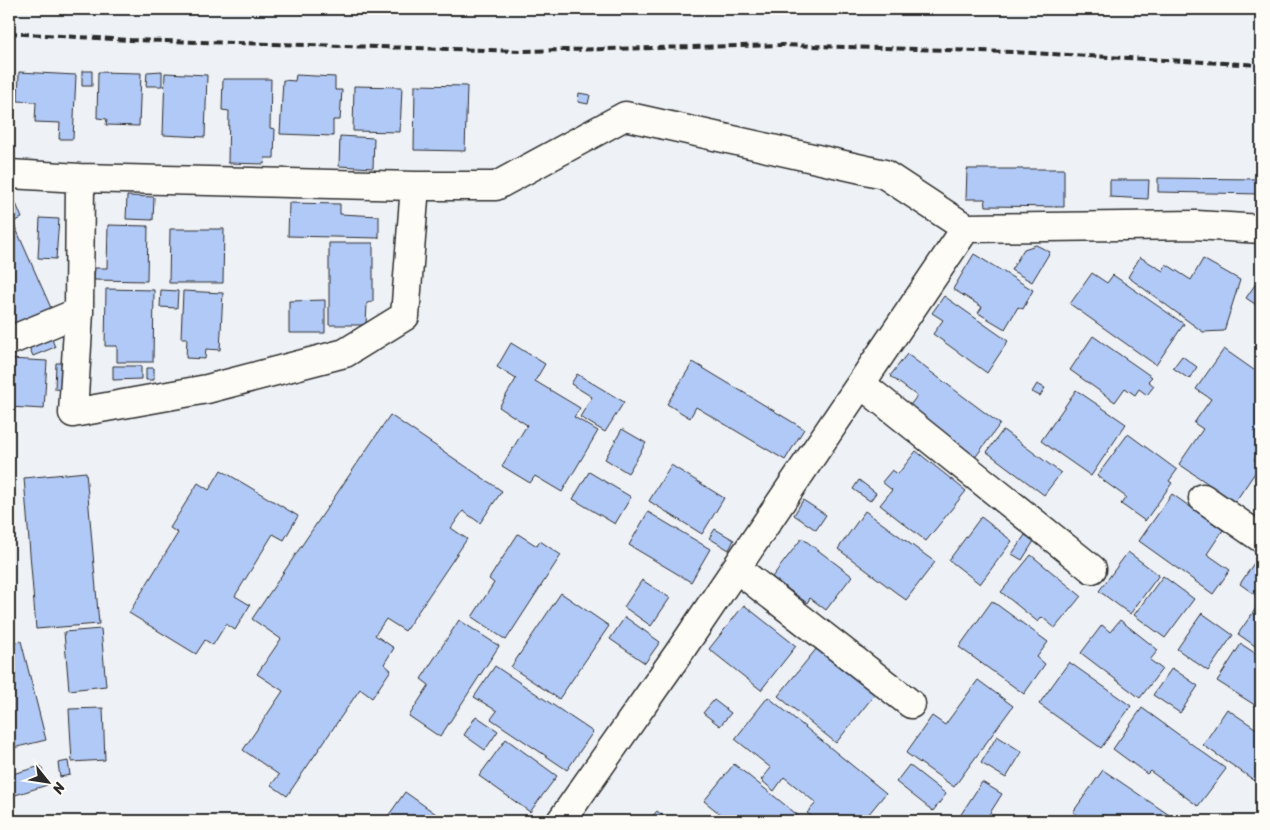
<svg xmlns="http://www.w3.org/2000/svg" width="1270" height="830" font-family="Sriracha,sans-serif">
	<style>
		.building { fill: #b1c9f7; stroke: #2b2b2b }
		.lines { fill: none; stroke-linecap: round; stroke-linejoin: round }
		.minor-casing { stroke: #2b2b2b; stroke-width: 31 }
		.minor { stroke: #fdfcf7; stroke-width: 28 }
		.rail { stroke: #2b2b2b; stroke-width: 4; stroke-dasharray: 8 4; stroke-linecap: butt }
	</style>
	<rect width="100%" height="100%" fill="#eef2f7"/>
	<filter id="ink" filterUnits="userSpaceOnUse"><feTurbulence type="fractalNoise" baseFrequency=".02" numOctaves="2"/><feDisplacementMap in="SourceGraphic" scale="10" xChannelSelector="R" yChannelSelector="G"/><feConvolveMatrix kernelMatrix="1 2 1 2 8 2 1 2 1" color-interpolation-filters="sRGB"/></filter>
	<g filter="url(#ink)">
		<!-- building -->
		<path class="building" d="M82,71H92V86H82Z
			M162,71V86H146L147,72Z
			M9,72H11L10,120H9Z
			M19,72L76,75L73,139H59L60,123L35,122L36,102L18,101Z
			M98,72L141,73L139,126L106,125L107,119L97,118Z
			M165,73L207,75L205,137L163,135Z
			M296,75L335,77V90H342L340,120H333V136L280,134L283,80L295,81Z
			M223,79H271L270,128L275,129L274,158H265L264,164L228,163L229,111L222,110Z
			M415,85L467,86L465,151L414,150Z
			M354,86L402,87L400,132L353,131Z
			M579,93L590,95L588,104L578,102Z
			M340,136L374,138L373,168L339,166Z
			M967,169H1064V207L986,206L985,199H966Z
			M1158,178L1261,179V194L1158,192Z
			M1110,180H1149L1148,199L1110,197Z
			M10,189L22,218L13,222L51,308L9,326V190Z
			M127,196L154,197L153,220L126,219Z
			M289,203L340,204V214L379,216V238L288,236Z
			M40,218L59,219L56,259L38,258Z
			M108,225L148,226L147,281L94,280L95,268H107Z
			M170,229H224L223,283H169Z
			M329,243H373V302L367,303L366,325H329Z
			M1036,245L1050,252L1032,282L1011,270L1024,249Z
			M974,254L1033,290L1023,309L1018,307L1005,329L978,313L982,307L953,289Z
			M1140,257L1163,271L1166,264L1191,280L1203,259L1240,280L1224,331L1203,332L1128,277Z
			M1092,273L1107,283L1113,275L1184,324L1156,365L1070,304Z
			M1261,276V308L1246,298Z
			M106,289L154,290L153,362H117V346H105Z
			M161,290L178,291L177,308L160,307Z
			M183,291L223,293L220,350L206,349L205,359L186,358L187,338H181Z
			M944,296L1008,341L987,373L933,334L943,320L932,313Z
			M325,300V333H289V301Z
			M1093,336L1152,377L1148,381L1154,386L1147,395L1139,389L1135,395L1125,388L1115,402L1070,370Z
			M51,337L55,347L33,356L29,347Z
			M511,343L545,364L535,381L580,408L574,417L598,431L562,492L535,476L530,483L502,466L527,425L499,407L516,379L497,367Z
			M1224,349L1261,375V449L1254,460L1261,464L1235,502L1179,464L1203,429L1194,423L1211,399L1196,389Z
			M907,354L1000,424L971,463L905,412L917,396L890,376Z
			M1182,356L1197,367L1189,379L1173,368Z
			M9,359L47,361L44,409L9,407Z
			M693,362L804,429L785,460L696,407L690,418L667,404Z
			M56,363H68L66,390L55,389Z
			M113,366H141V379L113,380Z
			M146,368H154V380H146Z
			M577,374L624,402L605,432L580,417L592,397L571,384Z
			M1037,384L1045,388L1040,396L1032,392Z
			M1076,390L1126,424L1091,476L1041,441Z
			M390,415L502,491L480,523L463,511L451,528L467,539L405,631L386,619L375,635L394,648L384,664L391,670L372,698L360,689L287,796L271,785L279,775L243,750L283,691L257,674L281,639L252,619Z
			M622,429L646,443L628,473L605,459Z
			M1003,430L1061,473L1044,495L987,452Z
			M1128,434L1177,470L1169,481L1172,483L1145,521L1121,504L1126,497L1097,476Z
			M916,451L966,491L926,541L880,505L892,490L882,482L892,470L898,474Z
			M671,465L724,498L702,534L649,501Z
			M221,470L298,516L284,540L273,534L235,596L250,605L235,630L226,624L213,645L205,640L196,654L129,613L178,533L170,528L198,483L209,490Z
			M86,472L99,624L36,629L24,478Z
			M589,472L631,497L615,524L573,499Z
			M859,480L876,493L870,501L853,489Z
			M1172,494L1223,530L1207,554L1230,570L1213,594L1139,541Z
			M803,500L826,515L816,530L794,515Z
			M865,511L935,562L906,600L838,549Z
			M648,512L710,549L691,582L629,545Z
			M981,517L1012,541L980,584L949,560Z
			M715,529L734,540L729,550L709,538Z
			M518,534L537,546L540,541L561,555L506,640L472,617L494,583L489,579Z
			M1025,535L1034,541L1022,560L1012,554Z
			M802,538L852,576L826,610L810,598L807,603L772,577Z
			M1128,552L1159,575L1130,614L1099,591Z
			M1031,555L1081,596L1055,628L1042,617L1038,622L1001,592Z
			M1258,557L1261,559V599L1240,584Z
			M1163,576L1194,599L1165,638L1134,615Z
			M642,580L670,598L651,626L624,607Z
			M561,593L609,626L559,699L511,667Z
			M992,601L1048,642L1037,657L1045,664L1024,694L959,647Z
			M1261,601V650L1238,634Z
			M744,605L796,646L761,690L709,649Z
			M1202,613L1233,635L1208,671L1177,649Z
			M625,617L660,642L645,663L610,639Z
			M459,620L499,646L440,737L409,716L429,685L421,679Z
			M1120,620L1158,650L1150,660L1162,669L1140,698L1081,653L1102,625L1110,632Z
			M101,629L106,686L69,690L64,632Z
			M21,641L46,740L9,749V644Z
			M1241,644L1261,657V709L1217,681Z
			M817,648L875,694L836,743L778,696Z
			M1069,662L1131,706L1101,748L1039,704Z
			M495,666L593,732L567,770L491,719L497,711L474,697Z
			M1172,668L1198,686L1180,713L1153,695Z
			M978,680L1013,706L954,787L906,753L932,716L945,725Z
			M768,697L886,793L863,821H818L807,813L816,803L784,777L774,791L761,780L771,768L735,739Z
			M714,700L731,713L720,726L703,713Z
			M103,708L105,760L72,762L69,709Z
			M1142,708L1226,769L1198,806L1150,771L1147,774L1113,749Z
			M1227,709L1261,732V785L1203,745Z
			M476,716L498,731L485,750L464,735Z
			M997,736L1022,752L1006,778L981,763Z
			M506,739L557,776L530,812L479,776Z
			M68,761L70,775L60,777L58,763Z
			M734,764L805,821H729L704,801Z
			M909,765L946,794L933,811L896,782Z
			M41,766L47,785L9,797V775Z
			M1103,770L1178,821H1086L1073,812Z
			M982,782L1002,794L985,821H961L958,819Z
			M405,792L446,821H389L386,819Z
			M657,811L669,821H648Z"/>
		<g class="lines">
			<!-- minor casing -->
			<g class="minor-casing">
				<path id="minor" d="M9,174L80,178L415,186H496L625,116L884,174L966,228
					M80,178L79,312L73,413L207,389L345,353L405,316L415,186
					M9,341L79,312
					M861,384L1092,569
					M1203,498L1261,538
					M736,568L911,704
					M561,821L678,654L966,228L1196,225L1261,229"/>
			</g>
			<!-- minor -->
			<use href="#minor" class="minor"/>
			<!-- rail -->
			<path class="rail" d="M9,33L130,40L521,51L782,45L1012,52L1261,65"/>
		</g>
	</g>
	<!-- margin -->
	<rect width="1270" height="830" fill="none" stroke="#fdfcf7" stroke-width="30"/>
	<rect x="15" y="15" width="1240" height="800" fill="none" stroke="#2b2b2b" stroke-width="2" filter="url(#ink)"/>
	<!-- north arrow -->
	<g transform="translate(48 782) rotate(120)" stroke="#fdfcf7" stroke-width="4" paint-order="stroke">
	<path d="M0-4L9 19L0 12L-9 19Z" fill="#2b2b2b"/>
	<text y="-8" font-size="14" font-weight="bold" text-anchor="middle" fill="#2b2b2b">N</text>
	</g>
</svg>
